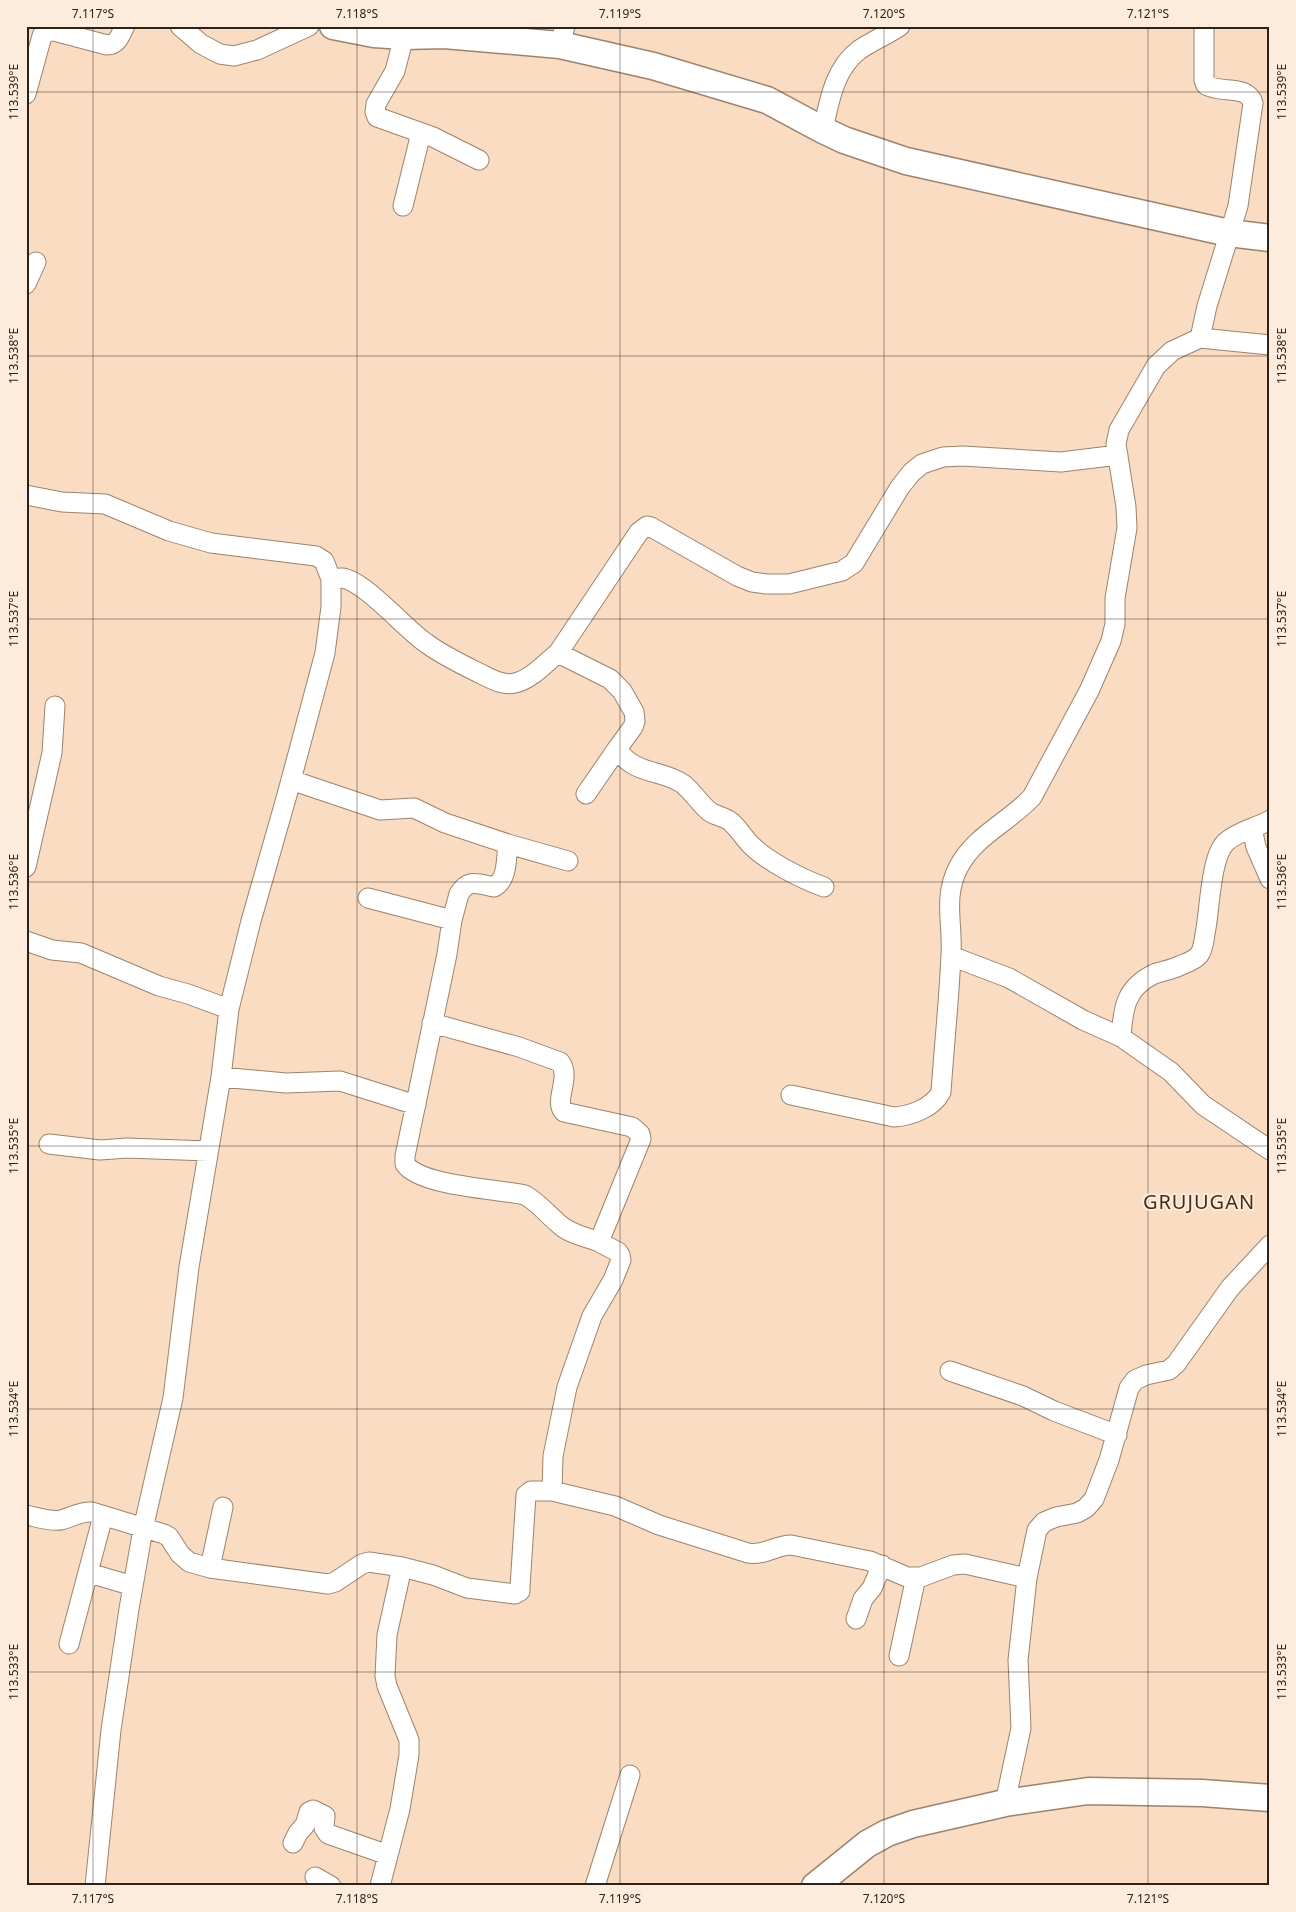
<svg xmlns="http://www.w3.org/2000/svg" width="1296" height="1912" font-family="'Noto Sans',sans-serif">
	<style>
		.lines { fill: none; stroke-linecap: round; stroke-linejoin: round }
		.street-casing { stroke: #9e836a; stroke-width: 21 }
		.secondary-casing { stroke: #9e836a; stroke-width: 29 }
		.street { stroke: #fff; stroke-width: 19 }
		.secondary { stroke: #fff; stroke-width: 26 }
		.ticks { fill: none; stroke: #2d2218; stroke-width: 1; stroke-opacity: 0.45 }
		.labels { text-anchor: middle; stroke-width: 4; stroke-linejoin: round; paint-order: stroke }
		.quarter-label { font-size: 20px; letter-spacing: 1px; fill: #442e17; stroke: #fdecdb }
		.neatline { fill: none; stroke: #2d2218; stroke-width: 2 }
		.ticks-label { font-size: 12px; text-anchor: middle; fill: #2d2218 }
	</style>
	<rect width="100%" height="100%" fill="#f9dcc1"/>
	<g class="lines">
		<!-- street casing -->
		<g class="street-casing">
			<path id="street" d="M180,26L201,44L220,54L234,56L257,50L309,26
				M404,36L395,71L376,104L375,112L377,117L433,137L479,160
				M560,45L565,26
				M26,94L42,36L44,32L54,31L107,45C118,45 120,35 125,26
				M823,130C829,102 834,69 859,50C872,41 887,35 900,26
				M403,206L421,133
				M26,284L36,262
				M1200,338L1270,345
				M26,495L62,502L105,504L169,531L211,543L316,556L324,561L331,579V607L325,653L287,795L251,921L229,1009L221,1077L189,1267L173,1398L143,1529L129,1609L111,1730L95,1886
				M331,579C335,578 339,578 342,578C365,581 405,629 426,643C442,655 461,664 479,673C490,678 502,686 515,683C532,679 545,663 558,653L610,679L622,691L634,712L635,721L633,727L617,749C635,776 662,769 683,784C693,792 700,804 710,812C716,816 725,817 731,822C739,829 744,838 751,845C768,862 802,879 824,887
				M558,653L639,532L647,526L651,527L737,576L752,582L766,584H789L842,571L854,563L900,487L912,472L922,464L943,457L963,456L1061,462L1118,455
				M291,780L380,810L414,808L445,823L508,844L568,861
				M586,794L617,749
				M1252,828L1256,847L1270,879
				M508,844C506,858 508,880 494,887C479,884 468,878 459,894L452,920L447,954L405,1156V1164C420,1186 498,1189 525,1195C539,1203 547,1214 559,1224C569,1234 586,1237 599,1242
				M26,867L52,753L55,706
				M368,898L452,920
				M26,941L52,950L81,953L159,986L188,994L229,1009
				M951,956L1009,978L1083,1020L1121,1037L1171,1072L1203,1105L1270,1150
				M432,1023L519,1047L560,1062C572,1077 553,1101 564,1112L632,1127L640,1134L641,1139L599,1242L618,1252L620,1255L621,1260L613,1280L592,1316L567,1387L553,1456L552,1491L615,1506L659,1525L748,1553C764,1556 776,1545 791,1545L870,1561L907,1577H921L953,1565L965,1564L1027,1578
				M1121,1037C1123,1009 1125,988 1154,974C1162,971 1171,970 1179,966C1186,963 1194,961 1199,955C1203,950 1204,941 1205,934C1210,911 1210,857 1226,842C1238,831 1256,828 1270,820
				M221,1077L286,1083L340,1081L416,1105
				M791,1095L894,1117C910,1116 933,1108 941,1092C944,1047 949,1001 951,955C953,923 943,898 958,868C974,836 1009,822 1032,797L1089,691L1111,641L1115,624V598L1127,528L1126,507L1116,444L1119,430L1156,366L1172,351L1200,338L1207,306L1238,206L1253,103C1247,84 1221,94 1206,85L1204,80V26
				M49,1144L100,1150L127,1148L208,1151
				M950,1371L1023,1396L1054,1411L1117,1435
				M26,1515C37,1517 50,1522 61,1520C73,1517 80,1511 92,1512L164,1534L169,1537L180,1554L189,1562L210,1568L328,1584L335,1582L362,1564L369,1562L402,1567L433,1575L467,1588L515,1594L520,1591V1587L526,1495L531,1491H552
				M210,1568L223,1507
				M89,1573L133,1586
				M856,1619L863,1599L872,1588L882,1565
				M69,1644L103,1516
				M899,1656L916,1577
				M1005,1803L1021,1728L1018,1660L1027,1578L1037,1530L1044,1522L1056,1517L1077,1513L1086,1508L1094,1499L1109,1460L1129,1388L1135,1380L1146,1375L1169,1370L1176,1364L1230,1288L1270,1245
				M293,1843L298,1833L305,1825L309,1812L313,1810L325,1816L324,1828L328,1834L388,1855
				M315,1877L331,1886
				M380,1886L400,1809L409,1755V1740L387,1686L385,1676L387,1635L402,1567
				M595,1886L630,1775"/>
		</g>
		<!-- secondary casing -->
		<g class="secondary-casing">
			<path id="secondary" d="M333,26L374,34L404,36L444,35L560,45L653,66L767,100L823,130L844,140L906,161L1229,233L1270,238
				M815,1886L867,1844L887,1833L913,1824L1005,1803L1088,1791L1202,1793L1270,1798"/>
		</g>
		<!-- street -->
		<use href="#street" class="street"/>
		<!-- secondary -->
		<use href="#secondary" class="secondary"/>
	</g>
	<!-- ticks -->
	<path class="ticks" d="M93,26V1886M357,26V1886M620,26V1886M884,26V1886M1148,26V1886M26,92H1270M26,356H1270M26,619H1270M26,882H1270M26,1146H1270M26,1409H1270M26,1672H1270"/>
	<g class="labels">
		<!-- quarter labels -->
		<g class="quarter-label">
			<text x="1199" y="1209">GRUJUGAN</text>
		</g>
	</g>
	<!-- border -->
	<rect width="1296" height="1912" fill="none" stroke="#fdecdb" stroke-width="55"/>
	<rect x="28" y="28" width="1240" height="1856" class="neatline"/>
	<g class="ticks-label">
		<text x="93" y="18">7.117°S</text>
		<text x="357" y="18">7.118°S</text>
		<text x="620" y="18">7.119°S</text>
		<text x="884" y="18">7.120°S</text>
		<text x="1148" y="18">7.121°S</text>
		<text transform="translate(1282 92) rotate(-90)" y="4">113.539°E</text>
		<text transform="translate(14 92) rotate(-90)" y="4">113.539°E</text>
		<text transform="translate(1282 356) rotate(-90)" y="4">113.538°E</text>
		<text transform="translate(14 356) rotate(-90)" y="4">113.538°E</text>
		<text transform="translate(1282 619) rotate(-90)" y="4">113.537°E</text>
		<text transform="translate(14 619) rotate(-90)" y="4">113.537°E</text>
		<text transform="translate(1282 882) rotate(-90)" y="4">113.536°E</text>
		<text transform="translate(14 882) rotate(-90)" y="4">113.536°E</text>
		<text transform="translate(1282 1146) rotate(-90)" y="4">113.535°E</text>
		<text transform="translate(14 1146) rotate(-90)" y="4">113.535°E</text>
		<text transform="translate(1282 1409) rotate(-90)" y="4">113.534°E</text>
		<text transform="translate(14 1409) rotate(-90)" y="4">113.534°E</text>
		<text transform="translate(1282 1672) rotate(-90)" y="4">113.533°E</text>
		<text transform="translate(14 1672) rotate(-90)" y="4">113.533°E</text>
		<text x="93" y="1903">7.117°S</text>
		<text x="357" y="1903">7.118°S</text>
		<text x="620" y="1903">7.119°S</text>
		<text x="884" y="1903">7.120°S</text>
		<text x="1148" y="1903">7.121°S</text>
	</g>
</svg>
